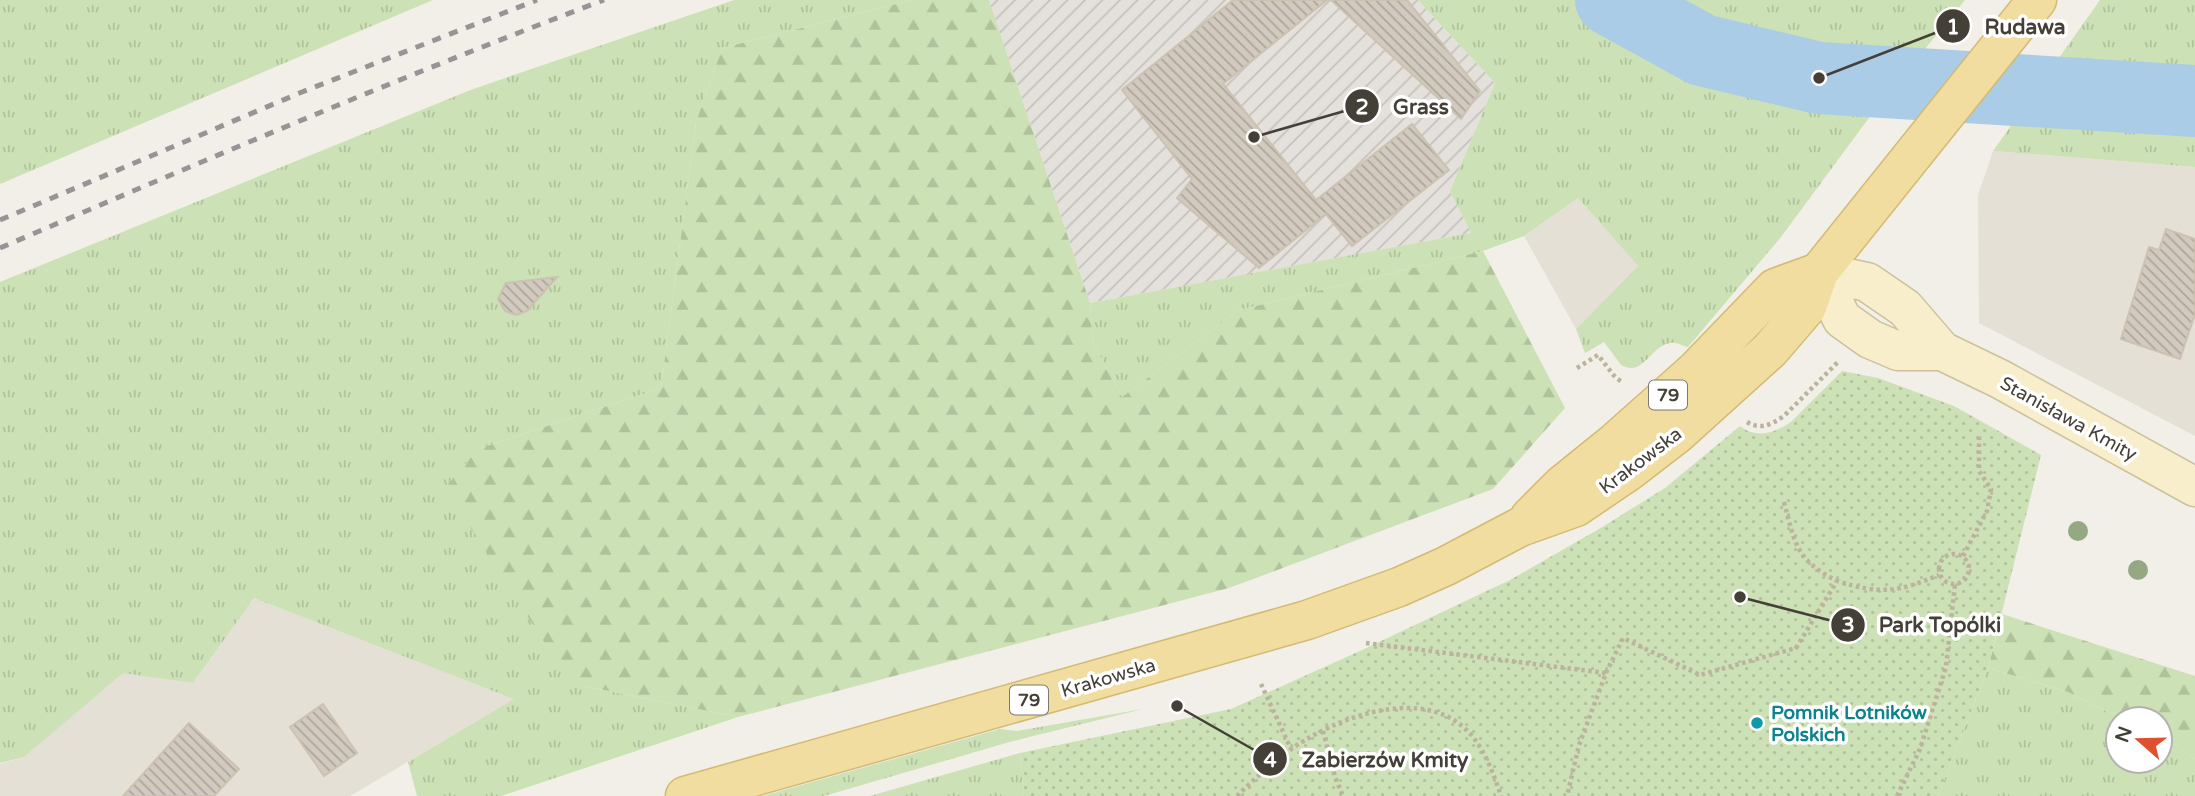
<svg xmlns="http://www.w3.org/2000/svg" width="2195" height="796" font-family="'Varela Round',sans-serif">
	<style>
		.residential { fill: #e5e0d6 }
		.industrial { fill: url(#industrial-furrows) }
		.grass { fill: url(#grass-tufts) }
		.forest { fill: url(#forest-firs) }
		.park { fill: url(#park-dots) }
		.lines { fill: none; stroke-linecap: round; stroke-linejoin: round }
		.river { stroke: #abcce7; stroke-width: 72 }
		.building { fill: url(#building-back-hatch); stroke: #cbc2b2; stroke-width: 2 }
		.secondary-casing { stroke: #cbc19c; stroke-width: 41 }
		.primary-casing { stroke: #d4ba72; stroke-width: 41 }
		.path { stroke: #bcb29e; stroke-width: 4.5; stroke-dasharray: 3.5 3.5; stroke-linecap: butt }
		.secondary { stroke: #f8eecb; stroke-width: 38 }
		.primary { stroke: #f1dda0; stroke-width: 38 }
		.rail { stroke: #959595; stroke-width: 5; stroke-dasharray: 9 9; stroke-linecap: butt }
		.tree { fill: #94a883 }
		.culture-dot { fill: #0f9aa8; stroke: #fff; stroke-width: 2.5 }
		.labels { text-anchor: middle; stroke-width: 7; stroke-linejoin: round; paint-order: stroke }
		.shield { fill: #fff; stroke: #7c7973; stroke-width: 2 }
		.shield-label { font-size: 18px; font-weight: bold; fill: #443f37 }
		.street-label { font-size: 19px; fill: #443f37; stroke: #fff }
		.culture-label { font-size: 19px; font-weight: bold; fill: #0d838f; stroke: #fff; text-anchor: start }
		.leader { fill: none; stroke: #443f37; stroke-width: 2.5 }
		.callout-dot { fill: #443f37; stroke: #fff; stroke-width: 2.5 }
		.mark-label { font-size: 21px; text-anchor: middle; font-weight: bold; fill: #fff }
		.callout-label { font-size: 21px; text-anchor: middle; font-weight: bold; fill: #443f37; stroke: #fff; stroke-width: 7; stroke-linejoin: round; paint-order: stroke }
	</style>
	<defs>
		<pattern id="industrial-furrows" width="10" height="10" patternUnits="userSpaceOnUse" patternTransform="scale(1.75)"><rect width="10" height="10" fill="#e4e0dc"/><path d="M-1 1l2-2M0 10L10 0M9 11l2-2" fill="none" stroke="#c5c1bd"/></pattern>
		<pattern id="grass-tufts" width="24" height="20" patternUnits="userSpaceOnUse" patternTransform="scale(1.75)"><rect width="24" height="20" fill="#cce1b5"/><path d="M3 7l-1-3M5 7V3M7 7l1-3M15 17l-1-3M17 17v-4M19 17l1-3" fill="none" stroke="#b0c29c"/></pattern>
		<pattern id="forest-firs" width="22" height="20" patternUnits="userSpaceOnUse" patternTransform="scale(1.75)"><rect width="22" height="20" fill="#cce1b5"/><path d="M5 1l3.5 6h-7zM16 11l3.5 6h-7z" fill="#b0c29c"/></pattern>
		<pattern id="park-dots" width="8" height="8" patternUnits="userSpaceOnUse" patternTransform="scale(1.75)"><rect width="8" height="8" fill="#cce1b5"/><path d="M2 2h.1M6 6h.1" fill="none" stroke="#b0c29c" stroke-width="1.8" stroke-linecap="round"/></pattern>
		<pattern id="building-back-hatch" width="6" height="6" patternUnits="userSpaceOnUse" patternTransform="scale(1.75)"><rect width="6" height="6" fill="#d2cabe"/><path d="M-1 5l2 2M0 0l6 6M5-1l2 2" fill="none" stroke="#aca59b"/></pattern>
	</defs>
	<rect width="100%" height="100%" fill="#f1efe7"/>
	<!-- residential -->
	<path class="residential" d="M1993,151L2195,167V436L1979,323L1978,195Z
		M1578,198L1638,266L1576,329L1524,236Z
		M254,598L515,699L350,796H0V764L24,757L123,672L193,683Z"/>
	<!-- industrial -->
	<path class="industrial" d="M989,0H1418L1495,83L1450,191L1471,233L1090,303Z"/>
	<!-- grass -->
	<path class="grass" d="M0,0H433L0,184Z
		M734,0H912L722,48L696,122L661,388L478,449L584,686L738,717L501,796H417L408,762L514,699L254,598L193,683L123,673L24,757L0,763V282L473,89Z
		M1418,0H1965L1874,111L1781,237L1688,347C1683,346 1676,342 1671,343C1650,345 1644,378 1621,365L1604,342L1585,353L1576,329L1638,266L1578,198L1524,236L1483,251L1239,310L1122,397L1093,343L1090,303L1471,233L1450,191L1495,83Z
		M2100,0H2195V167L1993,151Z
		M1988,668L2068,692L2122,719H2118V761H2160V738L2179,747L2195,759V796H1938Z
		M1143,709L1013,741L824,796H763L1000,729L1017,731Z
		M1020,753L1024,796H870Z"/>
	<!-- forest -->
	<path class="forest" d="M912,0H989L1090,303L1093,343L1122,397L1239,310L1483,251L1565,408L1493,489L1229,588L738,717L584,686L546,645L445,488L478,449L661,388L696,122L722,48Z
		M2002,614L2195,676V759L2179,747L2160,738V719H2122L2068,692L1988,668Z"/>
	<!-- park -->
	<path class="park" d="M1842,371L1878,378L1954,406L2041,455L1988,668L1938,796H1024L1020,753L1231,709L1360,651L1510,580L1599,529L1665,488L1740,426C1756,439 1775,433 1791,422Z"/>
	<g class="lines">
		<!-- river -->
		<path class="river" d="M1611,0L1702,50L1819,78L2195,101"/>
	</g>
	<!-- building -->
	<path class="building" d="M1233,0H1327L1223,84L1316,200L1412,124L1449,170L1352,246L1326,214L1259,268L1177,198L1192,179L1122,90Z
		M1331,0H1407L1480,91L1461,119Z
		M2166,229L2195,239V314L2180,359L2121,339L2149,247L2159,250Z
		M557,277L527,311L516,315L505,311L498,299L506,283Z
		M323,704L357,753L324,776L290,727Z
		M189,723L239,769L214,796H123Z"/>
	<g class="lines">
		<!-- secondary casing -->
		<g class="secondary-casing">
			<path id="secondary" d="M1819,272L1867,282L1905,308L1942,351L2000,379L2195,487
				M1819,272L1842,319L1870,339L1898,351H1942"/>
		</g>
		<!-- primary casing -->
		<g class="primary-casing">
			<path id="primary" d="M1530,517L1562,485L1614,443L1696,370L1775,288L1819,272
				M685,796L1307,620L1399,587L1446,566L1520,527L1576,507L1629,471L1677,434L1770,350L1807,307L1819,272L2037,0"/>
		</g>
		<!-- path -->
		<path class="path" d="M1577,368L1598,355L1615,377L1622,382
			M1747,422C1760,430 1771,425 1784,416L1838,362
			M1784,502C1795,544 1796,560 1837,581
			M1939 569a15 15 0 1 1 30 0a15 15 0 1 1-30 0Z
			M1963,556L1987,511L1991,489L1979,471V435
			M1366,643L1606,673L1579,745L1567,796
			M1606,673L1623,638L1700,675L1796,648L1837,581C1881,595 1898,592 1939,575
			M1261,684L1291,749
			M1323,731L1335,777L1343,796
			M1237,796C1253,780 1272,763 1290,750C1333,719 1415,687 1462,726C1482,742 1493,772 1501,796
			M1897,796L1920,749L1946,667L1955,584"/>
		<!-- secondary -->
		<use href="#secondary" class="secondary"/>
		<!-- primary -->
		<use href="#primary" class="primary"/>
		<!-- rail -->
		<path class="rail" d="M0,220L302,92L537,0
			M0,248C200,162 400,77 604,0"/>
	</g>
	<!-- trees -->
	<g class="tree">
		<circle cx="2078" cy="531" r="10"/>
		<circle cx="2138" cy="570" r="10"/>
	</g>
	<!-- markers -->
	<circle class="culture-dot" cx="1757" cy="723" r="7"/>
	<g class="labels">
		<!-- shield labels -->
		<g class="shield">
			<rect x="1649" y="380.5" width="38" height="29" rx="5"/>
			<rect x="1010" y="685.5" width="38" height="29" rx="5"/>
		</g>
		<g class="shield-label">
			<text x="1668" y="401">79</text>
			<text x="1029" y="706">79</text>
		</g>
		<!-- street labels -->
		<g class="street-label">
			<text transform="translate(2069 418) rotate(29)" y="7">Stanisława Kmity</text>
			<text transform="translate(1640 460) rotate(-37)" y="7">Krakowska</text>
			<text transform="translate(1108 677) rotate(-16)" y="7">Krakowska</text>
		</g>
		<!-- culture labels -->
		<g class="culture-label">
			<text x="1771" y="719">Pomnik Lotników<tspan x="1771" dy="22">Polskich</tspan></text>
		</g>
	</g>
	<!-- callouts -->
	<path class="leader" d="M1819 78L1953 26M1254 137L1362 106M1740 597L1848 625M1177 706L1270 759"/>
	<g class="callout-dot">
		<circle cx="1819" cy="78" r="7"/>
		<circle cx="1254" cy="137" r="7"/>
		<circle cx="1740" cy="597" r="7"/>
		<circle cx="1177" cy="706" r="7"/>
		<circle cx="1953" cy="26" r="18"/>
		<circle cx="1362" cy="106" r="18"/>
		<circle cx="1848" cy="625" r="18"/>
		<circle cx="1270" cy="759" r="18"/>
	</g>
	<g class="mark-label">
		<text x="1953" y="34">1</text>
		<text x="1362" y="114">2</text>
		<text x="1848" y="632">3</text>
		<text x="1270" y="767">4</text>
	</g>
	<g class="callout-label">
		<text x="2025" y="34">Rudawa</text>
		<text x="1421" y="114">Grass</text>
		<text x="1940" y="632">Park Topólki</text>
		<text x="1385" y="767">Zabierzów Kmity</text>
	</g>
	<!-- north arrow -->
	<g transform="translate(2139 740) rotate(290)"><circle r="33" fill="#ffffff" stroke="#b4b2af" stroke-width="2"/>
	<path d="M0-5L12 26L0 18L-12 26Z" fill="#df5031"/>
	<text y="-10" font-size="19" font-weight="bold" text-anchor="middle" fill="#443f37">N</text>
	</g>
</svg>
